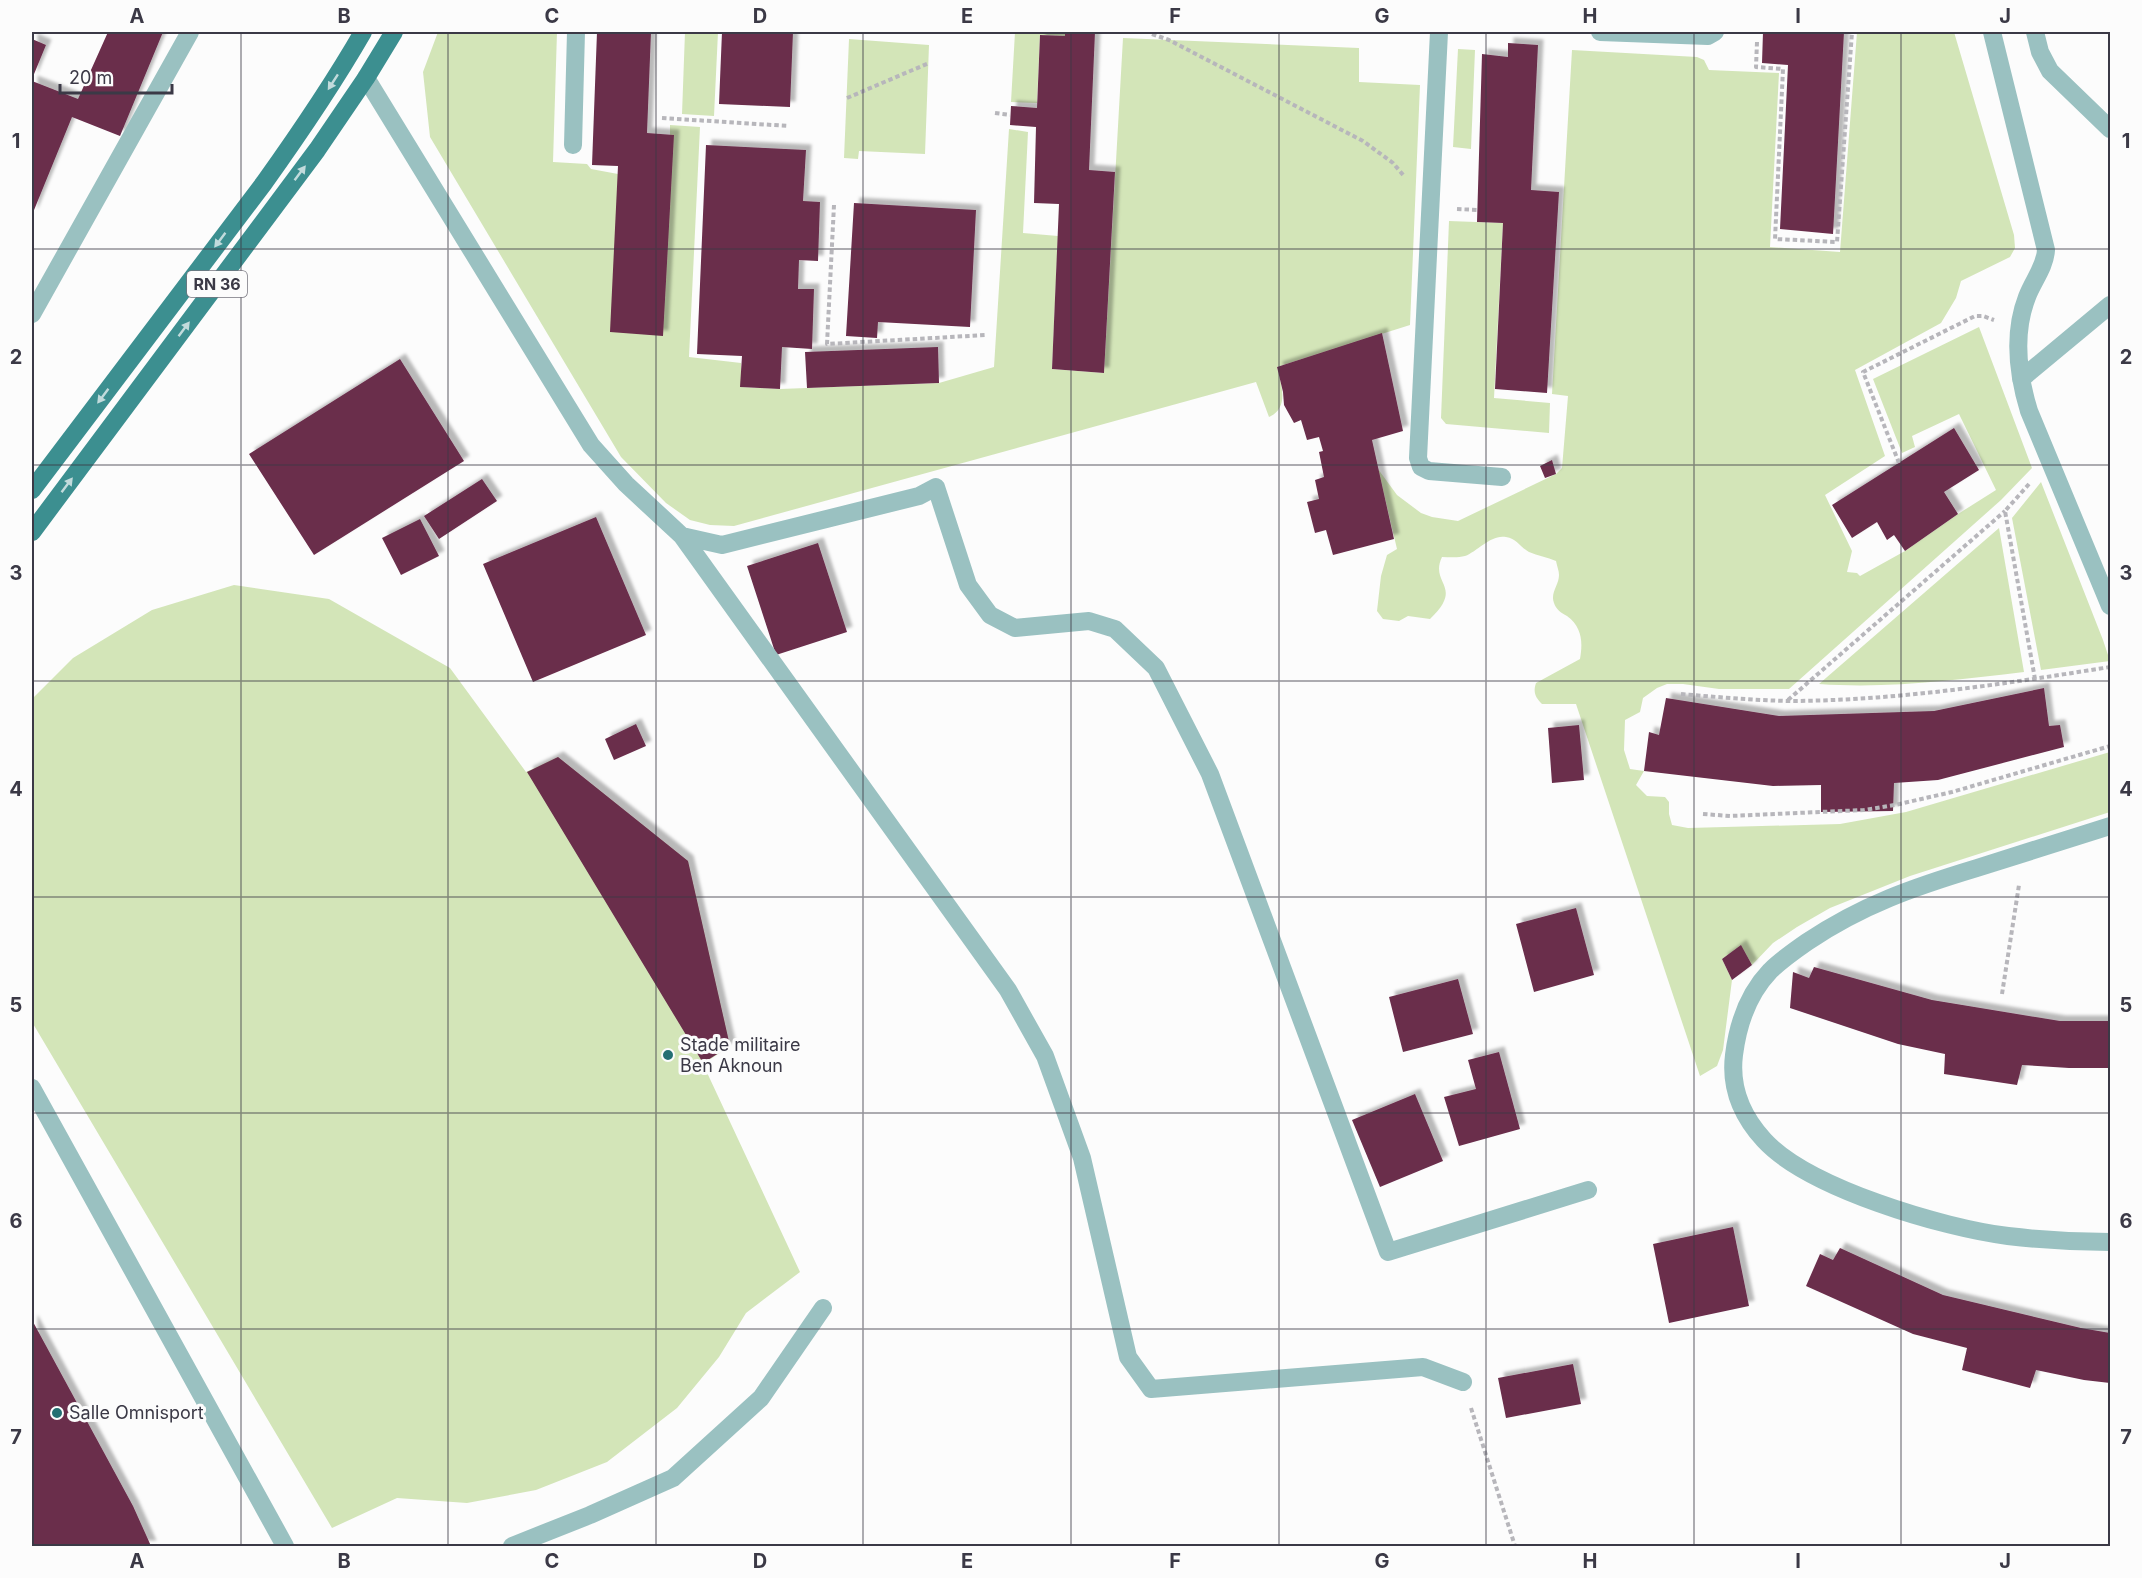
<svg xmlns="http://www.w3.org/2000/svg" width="2142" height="1578" font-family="Inter,sans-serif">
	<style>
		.green { fill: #d3e5b8 }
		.building { fill: #6a2d4b; filter: url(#shadow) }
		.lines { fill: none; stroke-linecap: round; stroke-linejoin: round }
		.path { stroke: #b7b6bb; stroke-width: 4; stroke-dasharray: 4.5 3; stroke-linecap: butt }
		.service { stroke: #9ac1c1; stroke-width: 18 }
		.minor { stroke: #9ac1c1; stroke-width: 18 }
		.primary { stroke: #3c8f90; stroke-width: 18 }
		.oneway { fill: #c2dbdc }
		.grid { fill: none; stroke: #3b3946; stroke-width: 1.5; stroke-opacity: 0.55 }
		.poi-dot { fill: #236f72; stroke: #fcfcfc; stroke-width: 2 }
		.labels { text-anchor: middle; stroke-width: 6; stroke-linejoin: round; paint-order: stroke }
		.shield { fill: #fcfcfc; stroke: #75747d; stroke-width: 1.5 }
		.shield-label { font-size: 16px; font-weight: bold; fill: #3b3946 }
		.poi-label { font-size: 18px; fill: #3b3946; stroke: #fcfcfc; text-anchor: start }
		.neatline { fill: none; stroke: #3b3946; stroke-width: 2 }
		.grid-label { font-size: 20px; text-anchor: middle; font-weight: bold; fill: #3b3946 }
	</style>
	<defs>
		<filter id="shadow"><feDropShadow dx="5.5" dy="-5.5" stdDeviation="1.5" flood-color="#0004"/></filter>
	</defs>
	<rect width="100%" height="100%" fill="#fcfcfc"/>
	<!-- green -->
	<path class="green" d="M438,32H557L553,162L587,164L591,169L618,174L674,135H670V125L700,127L689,357L741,363V387L780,389L939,383L994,367L1009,129L1028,132L1023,233L1058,236L1052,369L1104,373L1123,38L1359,48V82L1420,85L1410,325L1277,367C1281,384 1290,408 1269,417L1256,382L734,526L710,525L690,520L666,503L621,457L430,137L423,72Z
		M685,32H718L714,116L682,114Z
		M1015,32H1065V36L1040,35L1037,103L1011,102Z
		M1857,32H1954L2014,235L2015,248L2010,257L1961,281L1956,298L1941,323L1855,370L1885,456L1825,495L1852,551L1847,572L1857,573L1860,576L1905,551L1958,514L1996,490L1959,414L1912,436L1915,447L1902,453L1873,379L1979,327L2032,468L2001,500L1789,689H1719L1683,684H1667L1657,688L1643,698L1640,712L1625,720L1624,750L1630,769L1644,771L1636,785L1647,796L1665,797L1669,802V814L1672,825L1688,828L1840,824L1906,812L2110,752V812L1910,876L1830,908L1797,927L1773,943L1752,965L1741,946L1722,959L1732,980L1723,1050L1717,1066L1700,1076L1576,704H1542C1535,697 1533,692 1536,683L1580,659C1583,642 1582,627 1567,616C1561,613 1556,609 1554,603C1550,593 1559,585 1559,575C1559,571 1557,566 1556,561C1547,557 1538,556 1529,552C1520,547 1517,539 1506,537C1491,534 1478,551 1465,556C1458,558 1449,557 1442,557C1429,584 1465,586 1430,619L1408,616L1399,621L1383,619L1377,611L1381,576L1387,555L1397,549L1378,469L1397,495L1421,513L1432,517L1458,521L1556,474L1562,468L1568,396L1552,394L1572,50L1697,57L1704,60L1709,70L1779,73L1770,247L1840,252Z
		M849,39L929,45L925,154L859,151L858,159L844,158Z
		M1458,49L1475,50L1471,149L1453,147Z
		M1449,221L1503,223L1494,398L1550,403L1549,433L1446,424L1441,418Z
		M2041,482L2103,640L2110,661L2041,670L2012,518Z
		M1999,528L2024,672C1956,680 1888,689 1819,684Z
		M234,585L329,599L450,668L526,772L558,757L688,861L730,1046L703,1064L800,1272L746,1313L719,1357L677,1408L607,1462L536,1490L467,1503L397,1498L332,1528L32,1022V699L73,658L152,610Z"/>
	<!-- building -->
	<path class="building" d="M108,32H163L120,136L72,117L32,215V81L78,99Z
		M597,32H651L647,133L674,135L663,336L610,332L618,166L592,165Z
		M722,32H793L790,107L719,104Z
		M1065,32H1095L1089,170L1115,172L1104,373L1052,369L1059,204L1034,203L1036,127L1010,125L1011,106L1037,108L1040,35L1065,36Z
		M1763,32H1844L1833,234L1780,229L1788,65L1762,63Z
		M32,39L46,45L32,79Z
		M1508,43L1538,45L1531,190L1559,192L1547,393L1495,389L1503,223L1477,222L1482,54L1508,57Z
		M706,145L806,150L803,201L820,202L818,261L799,260L798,289H814L812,349L782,347L780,389L740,387L742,356L697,354Z
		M854,203L976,210L970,327L878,322L877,338L846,336Z
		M1382,333L1403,431L1372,440L1394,539L1333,555L1326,530L1315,533L1307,502L1319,499L1315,480L1324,477L1319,452L1323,451L1319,437L1307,440L1301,420L1294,423L1284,405L1283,392L1277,367Z
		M938,347L939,383L807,388L805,352Z
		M400,359L464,461L314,555L249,454Z
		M1954,428L1979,470L1944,492L1958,514L1905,551L1894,535L1887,540L1877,522L1852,538L1832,505Z
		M1552,460L1556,474L1545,478L1540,466Z
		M482,479L497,501L439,539L424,516Z
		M596,517L646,635L533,682L483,564Z
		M420,519L439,556L401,575L382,538Z
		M818,543L847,632L776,655L747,566Z
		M2044,688L2049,726L2060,725L2064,747L1938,780L1894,783L1893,811L1821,812V785L1773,786L1644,771L1649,732L1659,735L1666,698L1779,716L1934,711Z
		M636,724L646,746L614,760L605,739Z
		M1579,725L1584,780L1552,783L1548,728Z
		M558,757L688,861L730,1046L703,1063L527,772Z
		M1576,908L1594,975L1534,992L1516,924Z
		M1741,945L1752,965L1732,980L1722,959Z
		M1814,967L1932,1000L2060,1021H2110V1068H2069L2022,1065L2017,1085L1944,1074L1945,1054L1898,1044L1790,1008L1793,972L1809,978Z
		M1458,979L1473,1034L1403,1052L1389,997Z
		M1499,1052L1520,1129L1459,1146L1444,1097L1476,1089L1468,1060Z
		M1415,1094L1443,1161L1380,1187L1352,1120Z
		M1733,1227L1749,1306L1669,1323L1653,1244Z
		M1840,1248L1943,1295L2081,1328L2110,1333V1383L2084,1380L2036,1370L2030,1388L1962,1370L1967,1348L1913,1334L1806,1286L1820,1254L1833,1260Z
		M32,1320L133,1506L151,1546H32Z
		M1573,1364L1581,1404L1506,1418L1498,1378Z"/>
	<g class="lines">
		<!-- path -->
		<path class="path" d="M1152,34L1169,40L1363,141L1393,163L1404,176
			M1757,42L1756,67L1783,69L1775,239L1837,242L1852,32
			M847,98L929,63
			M995,113L1010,115
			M662,118L789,126
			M834,205L827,344L986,335
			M1457,209L1477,210
			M1899,463L1863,372L1975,316H1983L1994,320
			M2029,484L2005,511L2035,679
			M1681,694C1716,697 1751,700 1787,701C1895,701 2003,684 2110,667
			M1788,700L2005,511
			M1703,814L1730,816L1864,810L1895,805L1952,792L2110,746
			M2002,994L2019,885
			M1471,1408L1515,1546"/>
		<!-- service -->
		<path class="service" d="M1439,32L1418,458L1421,467L1429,471L1502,477
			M1600,32L1708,36L1715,32
			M1992,32L2046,250C2045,267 2033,281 2027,297C2013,333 2018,375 2029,411L2110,606
			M2035,32L2040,52L2050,71L2110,129
			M573,145L576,32
			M2021,379L2110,305
			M2110,826C2066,840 2021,854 1977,868C1914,887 1862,905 1807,942C1794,951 1781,960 1770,971C1748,994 1738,1023 1734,1055C1730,1087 1742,1116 1764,1140C1808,1188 1943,1228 2008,1236C2042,1240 2076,1242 2110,1242
			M32,1088L285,1546
			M512,1546L590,1515L673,1478L761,1398L823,1308"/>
		<!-- minor -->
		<path class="minor" d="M366,78L591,445L626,484L682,536L1008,990L1045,1056L1082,1158L1128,1357L1151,1389L1423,1367L1463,1382
			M32,314L190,32
			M682,536L722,545L919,496L936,487L968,585L990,615L1015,628L1089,621L1115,629L1156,668L1210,774L1388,1252L1588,1190"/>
		<!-- primary -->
		<path class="primary" d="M32,490L264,183C299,134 333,84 363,32
			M32,532L317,150L366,78L394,32"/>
	</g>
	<!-- one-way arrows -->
	<defs><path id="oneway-solid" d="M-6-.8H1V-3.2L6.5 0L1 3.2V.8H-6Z" transform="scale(1.5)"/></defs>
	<g class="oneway">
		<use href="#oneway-solid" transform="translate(333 82) rotate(123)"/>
		<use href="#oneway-solid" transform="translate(300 173) rotate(-53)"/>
		<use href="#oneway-solid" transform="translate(220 240) rotate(127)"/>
		<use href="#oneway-solid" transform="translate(184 329) rotate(-53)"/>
		<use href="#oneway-solid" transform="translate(103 396) rotate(127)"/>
		<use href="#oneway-solid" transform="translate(67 485) rotate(-53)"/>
	</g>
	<!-- grid -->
	<path class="grid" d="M241,32V1546M448,32V1546M656,32V1546M863,32V1546M1071,32V1546M1279,32V1546M1486,32V1546M1694,32V1546M1901,32V1546M32,249H2110M32,465H2110M32,681H2110M32,897H2110M32,1113H2110M32,1329H2110"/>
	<!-- markers -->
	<g class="poi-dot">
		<circle cx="668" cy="1055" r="6"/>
		<circle cx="57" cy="1413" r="6"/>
	</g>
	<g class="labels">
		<!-- shield labels -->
		<rect class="shield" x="187" y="271" width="60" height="26" rx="4.5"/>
		<g class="shield-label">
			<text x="217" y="290">RN 36</text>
		</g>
		<!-- poi labels -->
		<g class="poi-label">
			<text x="680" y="1051">Stade militaire<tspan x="680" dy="21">Ben Aknoun</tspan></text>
			<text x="69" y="1419">Salle Omnisport</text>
		</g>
	</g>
	<!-- border -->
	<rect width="2142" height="1578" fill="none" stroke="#fcfcfc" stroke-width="66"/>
	<!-- scale -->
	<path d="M60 84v9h112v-9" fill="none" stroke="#3b3946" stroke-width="3"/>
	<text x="69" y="84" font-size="18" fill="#3b3946" stroke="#fcfcfc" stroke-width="4.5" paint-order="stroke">20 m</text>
	<rect x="33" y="33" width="2076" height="1512" class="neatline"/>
	<g class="grid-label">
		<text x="137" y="23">A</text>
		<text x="344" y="23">B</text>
		<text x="552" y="23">C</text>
		<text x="760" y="23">D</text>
		<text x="967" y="23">E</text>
		<text x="1175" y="23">F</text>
		<text x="1382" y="23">G</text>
		<text x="1590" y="23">H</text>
		<text x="1798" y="23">I</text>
		<text x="2005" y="23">J</text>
		<text x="16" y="148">1</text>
		<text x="2126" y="148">1</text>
		<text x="16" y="364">2</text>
		<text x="2126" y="364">2</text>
		<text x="16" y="580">3</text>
		<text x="2126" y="580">3</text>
		<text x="16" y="796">4</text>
		<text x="2126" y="796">4</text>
		<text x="16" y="1012">5</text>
		<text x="2126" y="1012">5</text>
		<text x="16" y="1228">6</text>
		<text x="2126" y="1228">6</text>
		<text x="16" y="1444">7</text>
		<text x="2126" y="1444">7</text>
		<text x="137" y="1568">A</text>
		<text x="344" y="1568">B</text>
		<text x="552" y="1568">C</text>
		<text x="760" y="1568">D</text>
		<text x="967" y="1568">E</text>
		<text x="1175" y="1568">F</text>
		<text x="1382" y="1568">G</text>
		<text x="1590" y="1568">H</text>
		<text x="1798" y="1568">I</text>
		<text x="2005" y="1568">J</text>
	</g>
</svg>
